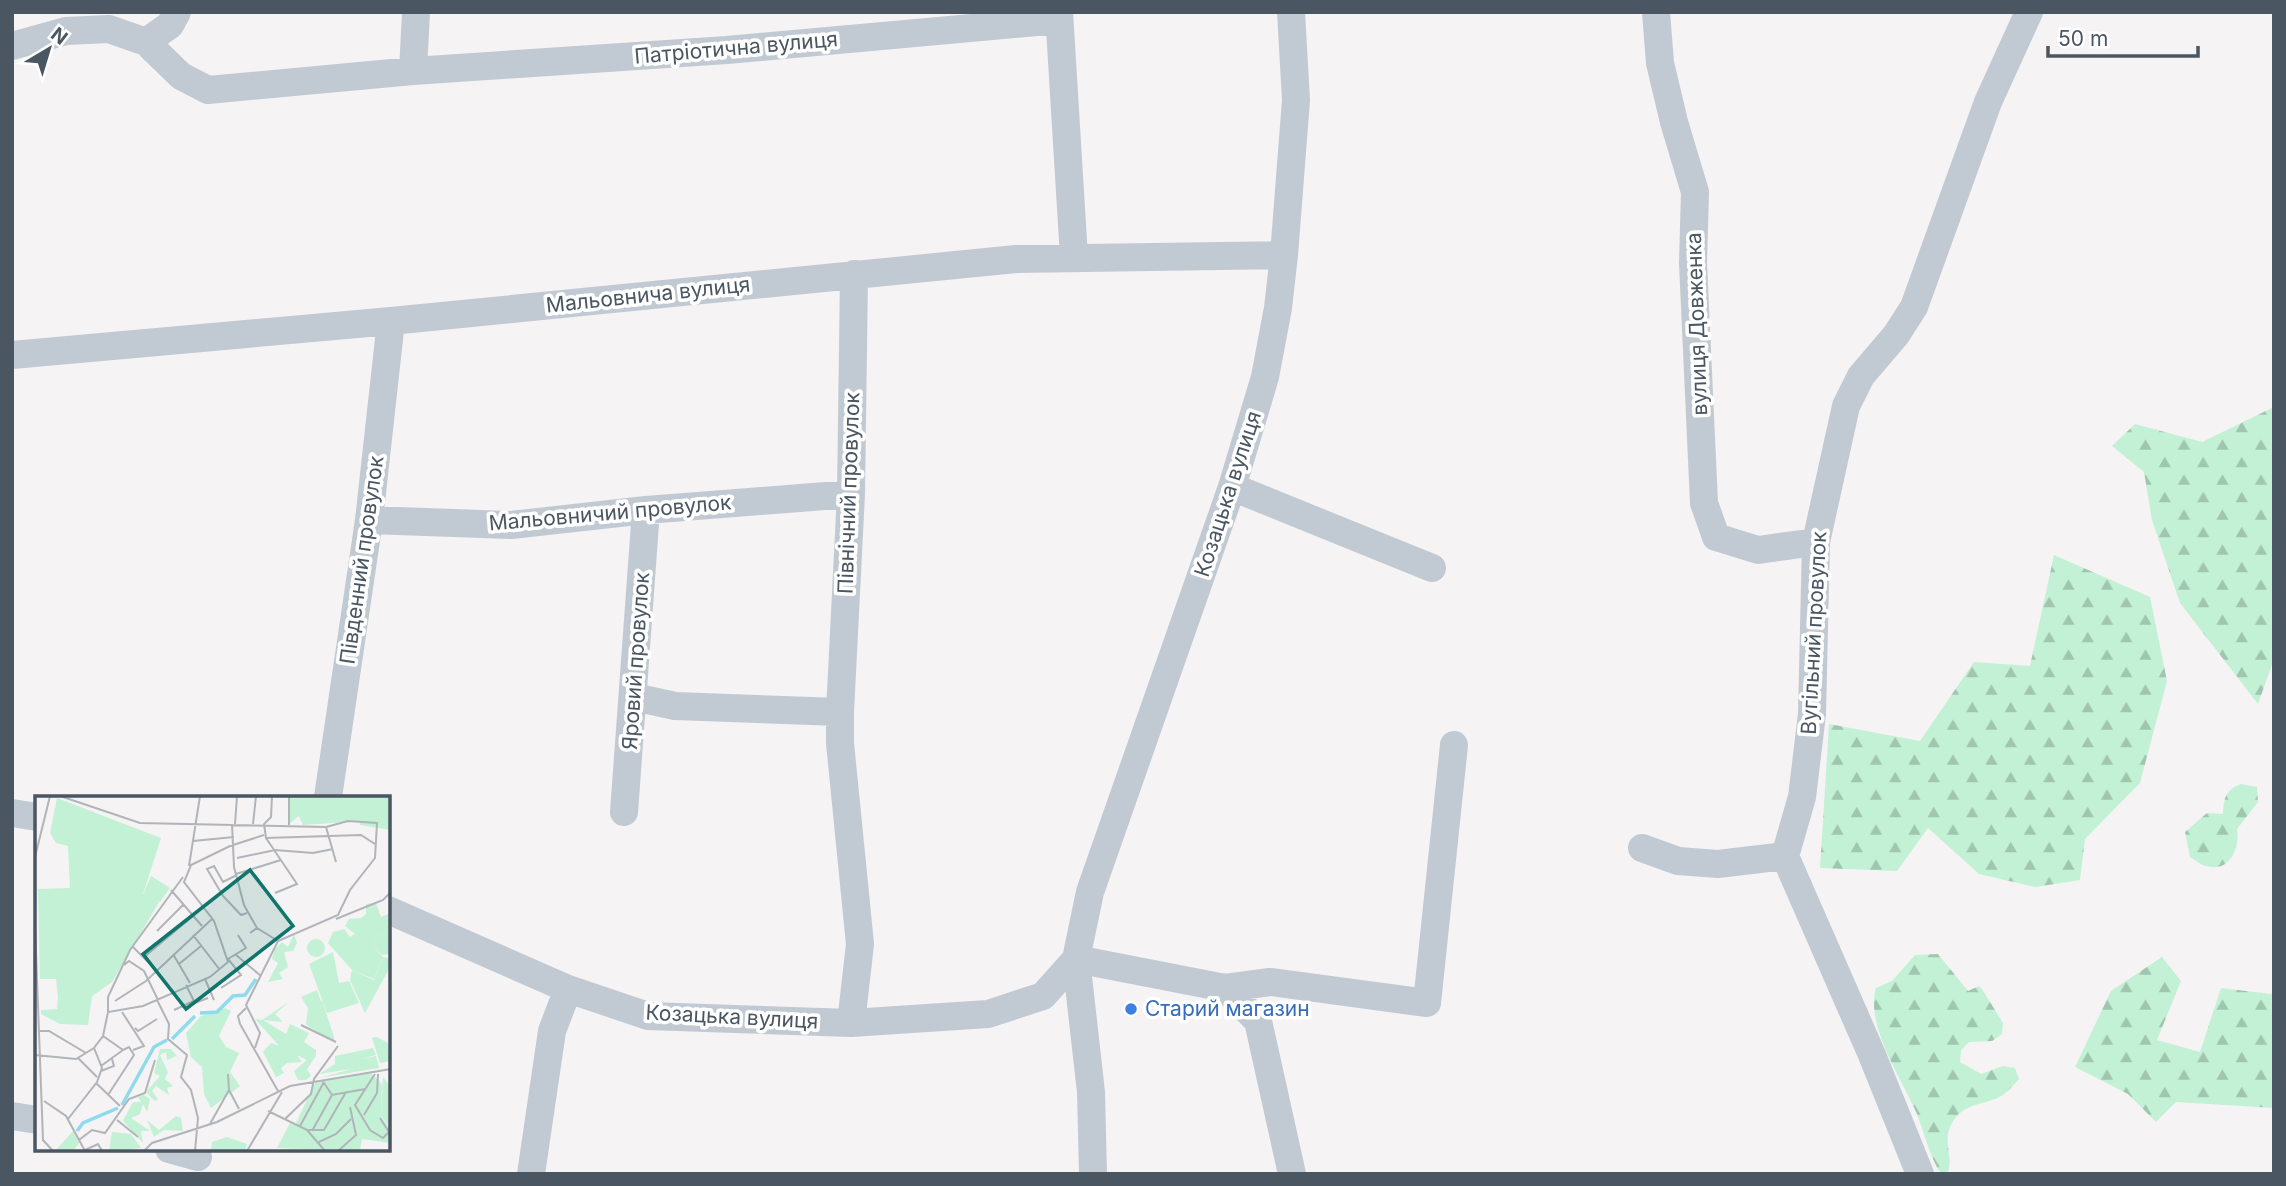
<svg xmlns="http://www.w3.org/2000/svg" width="2286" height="1186" font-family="Inter,sans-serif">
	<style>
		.forest { fill: url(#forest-firs) }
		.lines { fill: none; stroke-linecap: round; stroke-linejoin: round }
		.minor { stroke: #c1cad2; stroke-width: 28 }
		.shop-dot { fill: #3f7fe0; stroke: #fff; stroke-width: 2.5 }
		.labels { text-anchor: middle; stroke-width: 7; stroke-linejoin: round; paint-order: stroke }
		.street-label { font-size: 21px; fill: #4a5661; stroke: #fff }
		.shop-label { font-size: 21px; fill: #366cbe; stroke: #fff; text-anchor: start }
		.inset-river { fill: none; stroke: #90daee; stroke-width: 3.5 }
		.inset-road { fill: none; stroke: #b1b4b9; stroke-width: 2 }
		.view { fill: #0f766e; fill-opacity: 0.15; stroke: #0f766e; stroke-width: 3.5 }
		.inset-edge { fill: none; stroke: #4a5661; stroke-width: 3.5 }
	</style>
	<defs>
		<pattern id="forest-firs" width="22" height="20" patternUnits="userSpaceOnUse" patternTransform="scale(1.75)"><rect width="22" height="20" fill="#c3f1d5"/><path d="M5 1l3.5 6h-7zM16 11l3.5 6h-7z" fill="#a0c6b0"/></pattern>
	</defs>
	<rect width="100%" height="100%" fill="#f5f3f3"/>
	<!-- forest -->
	<path class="forest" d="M2274,407V659L2258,704L2180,603L2152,520L2144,472L2112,446L2135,424L2202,442Z
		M2054,555L2150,597L2167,681L2140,783L2085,839L2080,880L2035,887L1979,874L1928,828L1897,871L1820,868L1829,724L1920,741L1974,662L2030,666Z
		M2241,784L2257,787L2258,802L2237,829C2240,848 2230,873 2206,866C2201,865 2195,860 2190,857L2185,832L2207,813L2223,814C2224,798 2225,790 2241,784Z
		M1938,954L1968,991L1979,986L1982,989L2003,1023L2002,1034L1992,1041L1969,1042L1961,1050L1960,1062L1981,1074L2003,1066L2015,1068L2019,1079C2014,1084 2009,1091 2003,1095C1984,1107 1960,1100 1949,1130C1944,1144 1954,1160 1947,1174H1941C1929,1155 1925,1135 1917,1114C1902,1079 1865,1026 1876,988L1892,981L1915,955Z
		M2162,957L2181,981L2157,1040L2200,1052L2221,988L2271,994L2274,989V1108L2176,1102L2156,1122L2128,1094L2075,1067L2111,991Z"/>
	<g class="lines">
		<!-- minor -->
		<path class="minor" d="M1059,12L1074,257
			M1656,12L1660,63L1674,122L1695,192L1693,263L1704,503L1716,537L1758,550L1816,542
			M146,42L170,25L177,12
			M12,46L66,31L109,29L146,42L181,76L208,90L413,71L727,50L1059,20
			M413,71L416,12
			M12,355L391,321L1016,259L1284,255
			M1232,487L1432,568
			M369,520L511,525L646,510L851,494
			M634,697L675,706L840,712
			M328,797L369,520L391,321
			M624,812L646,510
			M12,813L37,817
			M1642,848L1678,861L1718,864L1785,856L1802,797L1812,714L1816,542L1846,406L1861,376L1896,335L1914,307L1988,102L2029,12
			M1785,856L1872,1055L1920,1174
			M388,910L568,989L648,1016L851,1023L988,1014L1043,996L1076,959L1090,892L1232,487L1265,377L1278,308L1284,255L1296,100L1291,12
			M1225,988L1258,1021L1292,1174
			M851,1023L860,944L840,743V712L851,494L854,274
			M12,1116L37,1120
			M169,1149L198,1157
			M531,1174L552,1031L568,989
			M1093,1174L1091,1092L1076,959L1225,988L1270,982L1427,1003L1454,745"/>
	</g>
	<!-- markers -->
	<circle class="shop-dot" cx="1131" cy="1009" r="7"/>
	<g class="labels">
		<!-- street labels -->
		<g class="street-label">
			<text transform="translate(736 48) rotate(-5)" y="7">Патріотична вулиця</text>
			<text transform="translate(648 295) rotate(-6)" y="7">Мальовнича вулиця</text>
			<text transform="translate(1697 324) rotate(-92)" y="7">вулиця Довженка</text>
			<text transform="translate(849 493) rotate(-88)" y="7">Північний провулок</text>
			<text transform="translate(1228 494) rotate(-72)" y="7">Козацька вулиця</text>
			<text transform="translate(610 513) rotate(-5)" y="7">Мальовничий провулок</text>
			<text transform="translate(362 560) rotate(-82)" y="7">Південний провулок</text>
			<text transform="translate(1814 633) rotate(-87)" y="7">Вугільний провулок</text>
			<text transform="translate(636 661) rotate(-86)" y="7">Яровий провулок</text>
			<text transform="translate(732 1017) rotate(3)" y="7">Козацька вулиця</text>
		</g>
		<!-- shop labels -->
		<g class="shop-label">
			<text x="1145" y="1016">Старий магазин</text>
		</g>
	</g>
	<!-- overview -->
	<g transform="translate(35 796)">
		<rect width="355" height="355" fill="#f5f3f3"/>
		<path d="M355,134V158L347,159L339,151L340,142ZM348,161L355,162V171L330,217L315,184L317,174L339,184ZM348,281L355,291V331L346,320Z" fill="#c3f1d5"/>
		<path d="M255,0H355V34L325,29V25L268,29L264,20L254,28ZM341,107L346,121L355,117V134L340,142L339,151L348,161L339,183L317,174L293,147L298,136L309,133L315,141L320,138L310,130L314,123L326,122L331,118V108ZM259,138L262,147L258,155L249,156L253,171L244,177L248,183L233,186L243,167L237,163L240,153L247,146L253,151ZM272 152a9 9 0 1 1 18 0a9 9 0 1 1-18 0ZM282,194L289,214L271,228L273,212L266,201ZM255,205L240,218L248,226L228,224L251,238L255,228L274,237L269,246L281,254V260L272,273L276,280L271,284H263L259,275L272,264L245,251L220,223L227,224ZM125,253H136L146,265L141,260L132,264L131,256L125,259L133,276L130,283L138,290L132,292L134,299L121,290L117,295L123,303L120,305L111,296L125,280L119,277ZM109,299L115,303L112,316L108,308L105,318L96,322L115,335H106L108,347L88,325L98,306H106L103,301ZM141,320L146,322L148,335L129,334L119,341L112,324L124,334Z" fill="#c3f1d5"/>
		<path d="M116,80L135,92L125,106L108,99ZM298,156L304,187L314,185L324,207L292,217L274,168ZM287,204L299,241V246L271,229Z" fill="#c3f1d5"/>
		<path d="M22,2L126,42L108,98L124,106L77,186L57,200L53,229L25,228L6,218V214L22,213L23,201L21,183H5L3,93L35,92L33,50L21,47L15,37ZM190,212L196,215L184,240L191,251L204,257L195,276L205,290L176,312L169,298L167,271L156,261L151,237L166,220ZM38,335L44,347L38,355L21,354ZM77,336L96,338L106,352L74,355ZM192,341L212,348L210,355H176L177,346Z" fill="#c3f1d5"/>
		<path d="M342,241L353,247L355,265L345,267L337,242ZM236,247L259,255L267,266L252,267L246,272L249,277L241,281L228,256ZM338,252L341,259L326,263L341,260L344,272L284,282L317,273L284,278L300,268V260ZM336,277L347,288L346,321L355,332V347L327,343L325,355L242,352L255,327L260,329L280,287Z" fill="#c3f1d5"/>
		<path class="inset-river" d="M165,217L182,216L198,200L210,199L221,183M137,243L160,220M87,309L119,251L132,244M42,335L48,327L83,312"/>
		<path class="inset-road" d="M25,0L105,27L291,31M237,0L236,21L229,28L231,42L326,39L340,48M197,28L199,71L209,109L222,132L215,137M200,28L202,0M218,28L221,0M254,29V0M231,42L262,88L240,97M158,45L199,41M0,61L15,0M202,62L240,54L278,57L298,53M154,70L165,0M201,78L246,64M202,79L188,86L179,70L172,73L188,100L206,119L212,117M136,94L167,130M301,123L348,104L356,96M0,129L8,344L18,355M222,132L243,145M122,135L149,108M158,139L185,174M97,150L121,174M138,158L155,187M201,159L226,180M109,161L158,120M144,168L166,150M89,169L94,165L109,175L123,204M170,183L179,204M151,189L160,207L173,202M186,192L206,179L193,163L211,152L203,139M122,204L134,228L133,243L152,259L146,281L156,294L163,322L160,355M80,205L111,185L177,123M211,212L203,220L205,228L243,295M139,214L159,205M73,216V201L95,154L148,81M87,216L109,250L98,254M266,229L301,246M100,232L103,235L122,223M3,235H14L51,257M68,240L88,254M220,252L225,237L211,209L243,145L303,119L315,94L340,62L342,27L313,25L291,31L301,66M0,259L41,263L59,252M43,262L62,281M66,270L88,254M66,275L79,270L77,263M340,278L320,309L335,334L348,342L354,336L345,322M287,284L297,299L330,293M61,287L85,310M194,294L204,313M73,299L99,259L94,251L88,254M9,305L31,320L50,355M233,315L272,334H289L311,296M329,319L342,297L343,278M33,323L62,286L67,272L59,252L68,240L73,216L108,210L175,181L193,166L179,125L149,86L156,69L195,50L229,39M250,323L276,298L279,283L303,250M82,324L103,341M175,328L194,294L193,278M265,330L289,286M272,334L290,355M277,335L297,299M44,344L57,334L70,337L94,303L110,297L120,264M284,346L301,338L316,323M50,354L63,348L67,355M109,355L117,347L182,326L255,290L356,273M212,355L247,296M303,355L321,339L315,311"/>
		<path class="view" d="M215,74L258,130L151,213L108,158Z"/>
		<rect width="355" height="355" class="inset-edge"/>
	</g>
	<!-- border -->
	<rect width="2286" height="1186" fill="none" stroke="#4a5661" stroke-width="28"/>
	<!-- north arrow -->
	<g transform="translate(49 49) rotate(38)" stroke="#ffffff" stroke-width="5" paint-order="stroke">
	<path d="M0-5L12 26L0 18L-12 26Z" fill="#4a5661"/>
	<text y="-10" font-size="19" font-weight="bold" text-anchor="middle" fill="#4a5661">N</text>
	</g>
	<!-- scale -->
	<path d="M2048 46v10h150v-10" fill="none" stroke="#4a5661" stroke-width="3.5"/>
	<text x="2058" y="46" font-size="21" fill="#4a5661" stroke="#ffffff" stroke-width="5" paint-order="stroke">50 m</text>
</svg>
